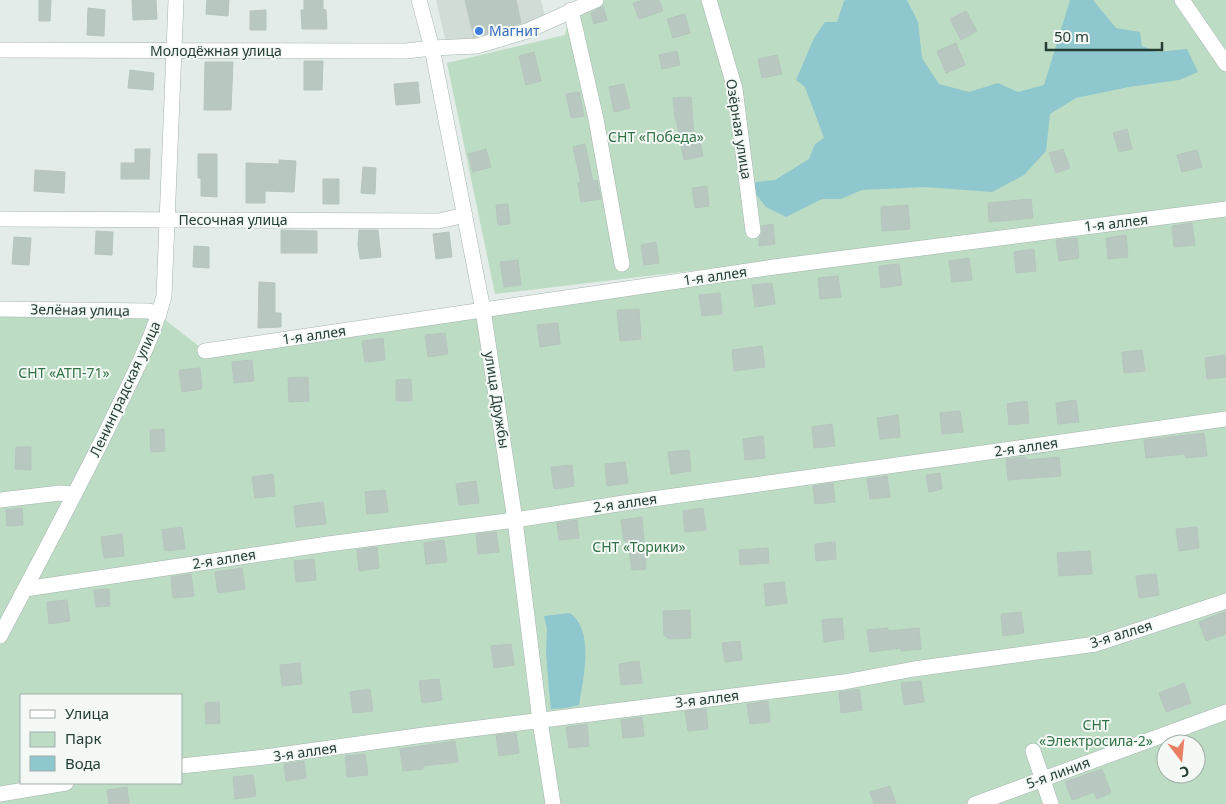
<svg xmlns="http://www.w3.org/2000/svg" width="1226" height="804" font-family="'Noto Sans',sans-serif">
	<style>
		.built { fill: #d1dcd7 }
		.green { fill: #bddcc4; fill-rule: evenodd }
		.water { fill: #8ec7ce }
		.building { fill: #b9c7c1; stroke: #b6c5be }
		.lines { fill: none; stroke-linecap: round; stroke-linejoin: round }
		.minor-casing { stroke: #a6b4af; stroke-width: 16 }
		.minor { stroke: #fff; stroke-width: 15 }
		.shop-dot { fill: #3f7fe0; stroke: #f4f9f6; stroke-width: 2 }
		.labels { text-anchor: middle; stroke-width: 4; stroke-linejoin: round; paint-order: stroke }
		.shop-label { font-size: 14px; fill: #366cbe; stroke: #f4f9f6; text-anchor: start }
		.street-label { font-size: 14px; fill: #243d35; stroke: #f4f9f6 }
		.park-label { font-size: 14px; fill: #307146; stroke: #f4f9f6 }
	</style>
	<rect width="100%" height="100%" fill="#e3ece8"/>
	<!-- built -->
	<path class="built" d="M436,0H541L547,24L447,47Z"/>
	<!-- green -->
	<path class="green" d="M583,0H1226V208L495,294L447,63L565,35L571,10Z
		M1226,209V804H0V309L159,315L205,351ZM21,695H181V783H21ZM1166,744H1196V774H1166Z"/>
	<!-- water -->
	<path class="water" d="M846,0H907L918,22L922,58L939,84L969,92L998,83L1018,92L1044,85L1070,0H1093L1116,28L1140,32L1142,46L1157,52L1187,49L1198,72L1179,80L1129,87L1076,98L1050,114L1046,151L1024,175L992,192L925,187L862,190L841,199H822L786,217L766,207L751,188L756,182L775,180L809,159L815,144L824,138L805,87L796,80L814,38L825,22H837L844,1Z
		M570,613C595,631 583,679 579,705L566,708L551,709L549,691L546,651L547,629L544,616Z"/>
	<!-- building -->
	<path class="building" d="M39,0H51L50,21H39Z
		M132,0H156L157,19L133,20Z
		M207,0H229L228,16L206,14Z
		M304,0H323V9L326,10L327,29H302L301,10H304Z
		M465,0H516L521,23L474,37Z
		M644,0H659L663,11L639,19L633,3Z
		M603,6L607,20L594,24L591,13Z
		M88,8L105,10L104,36L87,35Z
		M266,10V30H250V11Z
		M966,11L977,31L961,40L950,19Z
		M685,14L690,33L673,38L667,19Z
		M956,43L965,65L946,73L937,51Z
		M677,51L680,65L662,69L659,55Z
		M534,52L541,81L526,85L519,56Z
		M777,55L782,74L762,78L758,59Z
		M304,61H323L322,90H304Z
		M205,62H233L231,110H204Z
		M130,70L154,73L153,90L128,88Z
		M418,82L420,103L396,105L394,84Z
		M624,84L630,108L614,112L609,87Z
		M579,92L584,116L571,118L566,94Z
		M691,97L694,136L699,135L703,156L684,160L676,119H675L673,98Z
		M1127,129L1132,149L1119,152L1113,133Z
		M585,144L593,181L597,180L601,199L581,202L578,183H581L573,147Z
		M135,149H150L149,179H121V163H135Z
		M486,149L491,167L473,172L468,154Z
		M1063,149L1070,168L1056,173L1049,153Z
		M1197,150L1202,167L1182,172L1177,155Z
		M198,154H217V197L201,196V178H198Z
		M279,160L296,161L294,192L265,191V203H246V163L279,164Z
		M363,167L376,168L375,194L361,193Z
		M35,170L65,172L64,193L34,191Z
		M323,179H339V204H323Z
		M707,186L709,206L695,208L692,188Z
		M1031,199L1033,218L989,222L988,203Z
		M508,204L510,224L498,225L496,205Z
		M908,205L910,229L882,231L881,207Z
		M1192,223L1195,245L1174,247L1172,226Z
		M773,224L775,244L759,246V239L762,234V226Z
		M281,230L317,231V253H281Z
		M359,230H378L381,257L360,259L358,245Z
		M96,231L113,232L112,255L95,254Z
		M449,232L452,257L436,259L433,234Z
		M1126,235L1128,257L1108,259L1106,238Z
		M14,237L31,238L29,265L12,264Z
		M1077,238L1079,258L1059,261L1056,240Z
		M656,242L659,263L644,265L641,245Z
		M194,246L209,247V268L193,267Z
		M1034,249L1036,271L1016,273L1014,252Z
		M969,258L972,280L952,282L949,261Z
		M518,260L521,285L504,287L500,262Z
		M899,264L902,285L881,288L879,266Z
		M838,276L841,297L820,299L818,278Z
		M259,282L275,283V313H281V327L258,328Z
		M772,283L775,304L755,307L752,285Z
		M720,293L722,314L702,316L699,295Z
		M639,309L641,339L620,341L617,310Z
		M558,323L560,344L540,347L537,325Z
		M445,333L448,354L428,357L425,335Z
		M383,338L385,360L365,362L362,341Z
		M762,346L765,367L734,371L732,350Z
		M1142,350L1145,371L1124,373L1122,352Z
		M1225,355L1226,377L1207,379L1205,358Z
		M252,360L254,381L234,383L232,362Z
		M200,368L202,389L182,392L179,370Z
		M308,377L309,401L289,402L288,378Z
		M411,379L412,401H396V380Z
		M1076,400L1079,422L1058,424L1056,403Z
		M1027,401L1029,423L1009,425L1007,404Z
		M960,411L963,432L942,434L940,413Z
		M898,415L900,437L880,439L877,418Z
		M832,424L835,446L814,448L812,427Z
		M164,429L165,451L151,452L150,430Z
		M1204,433L1207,456L1186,458L1185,454L1146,458L1144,440Z
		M763,436L765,458L745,460L743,439Z
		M16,447H31V470L15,469Z
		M689,450L691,471L671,474L668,452Z
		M1026,457L1027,460L1059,457L1061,476L1008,480L1006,459Z
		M625,462L628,483L607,486L605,464Z
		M572,465L574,486L554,489L551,467Z
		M940,473L942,489L929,492L926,475Z
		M273,474L275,496L255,498L252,477Z
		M887,476L890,497L870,499L867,479Z
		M476,481L479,503L459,505L456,484Z
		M833,483L835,502L815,504L813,486Z
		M385,490L388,512L367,514L365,492Z
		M323,502L326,524L296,527L294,506Z
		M22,508L23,525L7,526L6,510Z
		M703,508L706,530L685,532L683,511Z
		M642,517L646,569L632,570L628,541H624L621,520Z
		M577,520L579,538L559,540L557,523Z
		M182,527L185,549L165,551L162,530Z
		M1197,527L1199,548L1179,551L1176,529Z
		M496,532L499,552L478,554L476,534Z
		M122,534L124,556L104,558L101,537Z
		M444,540L447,562L426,564L424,543Z
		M835,542L836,559L816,561L815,544Z
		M377,547L379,568L359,571L357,550Z
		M768,548L769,563L740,565L739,550Z
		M1090,551L1092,574L1059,576L1057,553Z
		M314,559L316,580L296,582L294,561Z
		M242,568L245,589L218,593L215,572Z
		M191,574L194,596L173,598L171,577Z
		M1156,574L1159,595L1139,598L1136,576Z
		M784,582L787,603L766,606L764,584Z
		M109,589L110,606L96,607L94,590Z
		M67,600L70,621L49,624L47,602Z
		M690,610L691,638L669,639L664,635L663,611Z
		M1226,611V634L1206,641L1199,622Z
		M1021,612L1024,633L1003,636L1001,614Z
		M842,618L844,639L824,642L822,620Z
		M888,628V631L919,628L921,649L901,651V648L870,652L867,630Z
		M740,641L742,660L725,662L722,643Z
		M511,644L514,665L494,668L491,646Z
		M639,661L642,683L621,685L619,664Z
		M300,663L302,684L282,686L280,665Z
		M439,679L442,700L422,703L419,681Z
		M921,681L924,702L904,705L901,683Z
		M1184,683L1191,703L1166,712L1159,693Z
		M370,689L373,711L353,713L350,692Z
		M859,689L862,710L841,713L839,692Z
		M768,701L770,722L750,724L747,704Z
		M219,702L220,723L206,724L205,703Z
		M706,709L708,729L688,731L685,711Z
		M642,717L644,736L623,738L621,720Z
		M587,724L589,746L569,748L566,727Z
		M516,733L519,753L499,756L496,735Z
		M455,741L458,762L423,766V769L403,771L400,749Z
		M365,754L368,775L347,777L345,756Z
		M304,761L306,778L286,781L284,764Z
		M1102,769L1111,793L1097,799L1094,792L1072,800L1065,782Z
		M253,775L256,796L235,799L233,777Z
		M890,786L896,804H874L870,792Z
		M127,787L129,804H109L107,790Z"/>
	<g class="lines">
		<!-- minor casing -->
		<g class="minor-casing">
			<path id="minor" d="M419,0L432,48L483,310L515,520L540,721L553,804
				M709,0L735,89L753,231
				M1182,0L1226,64
				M571,10L596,119L622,264
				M0,50L406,51L432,48L477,46L527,31L596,0
				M0,219L439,221L465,215
				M0,309L149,311L159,315
				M205,351L774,267L1226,209
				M0,500L60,493L75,494
				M25,589L328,544L515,520L624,503L1226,419
				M0,636C37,566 74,497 109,426C129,384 152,342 164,296L176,0
				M1033,751L1051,804
				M181,766L265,757L424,735L844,682L914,669L1096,644L1226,601
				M0,794L66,783
				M975,804L1226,712"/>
		</g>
		<!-- minor -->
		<use href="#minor" class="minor"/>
	</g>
	<!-- markers -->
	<circle class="shop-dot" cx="479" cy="31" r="5"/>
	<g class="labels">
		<!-- shop labels -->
		<g class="shop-label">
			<text x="489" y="36">Магнит</text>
		</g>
		<!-- street labels -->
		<g class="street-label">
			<text x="216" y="56">Молодёжная улица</text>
			<text transform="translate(739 129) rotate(81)" y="5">Озёрная улица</text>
			<text x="233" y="225">Песочная улица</text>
			<text transform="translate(1116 223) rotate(-7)" y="5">1-я аллея</text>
			<text transform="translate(715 276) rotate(-8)" y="5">1-я аллея</text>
			<text transform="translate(80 310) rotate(1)" y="5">Зелёная улица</text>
			<text transform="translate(314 335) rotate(-8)" y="5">1-я аллея</text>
			<text transform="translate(125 389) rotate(-65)" y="5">Ленинградская улица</text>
			<text transform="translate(497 400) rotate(81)" y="5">улица Дружбы</text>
			<text transform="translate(1026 447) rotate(-8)" y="5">2-я аллея</text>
			<text transform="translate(625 503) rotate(-8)" y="5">2-я аллея</text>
			<text transform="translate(224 559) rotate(-9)" y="5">2-я аллея</text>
			<text transform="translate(1121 634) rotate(-17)" y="5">3-я аллея</text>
			<text transform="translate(707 699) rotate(-7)" y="5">3-я аллея</text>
			<text transform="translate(305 752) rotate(-8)" y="5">3-я аллея</text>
			<text transform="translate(1058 773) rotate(-20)" y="5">5-я линия</text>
		</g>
		<!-- park labels -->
		<g class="park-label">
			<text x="656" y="142">СНТ «Победа»</text>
			<text x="64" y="378">СНТ «АТП-71»</text>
			<text x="639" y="552">СНТ «Торики»</text>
			<text x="1096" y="730">СНТ<tspan x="1096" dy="16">«Электросила-2»</tspan></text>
		</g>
	</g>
	<!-- legend -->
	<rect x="20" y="694" width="162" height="90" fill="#f4f9f6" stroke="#a1aea9"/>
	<rect x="30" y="710" width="25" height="8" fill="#ffffff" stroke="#a1aea9"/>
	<text x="65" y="719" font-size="15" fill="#243d35">Улица</text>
	<rect x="30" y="732" width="25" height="15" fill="#bddcc4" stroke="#a1aea9"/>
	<text x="65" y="744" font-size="15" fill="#243d35">Парк</text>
	<rect x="30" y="756" width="25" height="15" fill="#8ec7ce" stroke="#a1aea9"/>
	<text x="65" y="769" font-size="15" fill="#243d35">Вода</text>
	<!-- north arrow -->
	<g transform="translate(1181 759) rotate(164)"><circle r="24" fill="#f4f9f6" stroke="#a1aea9"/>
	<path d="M0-4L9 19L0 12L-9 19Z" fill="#ea7e63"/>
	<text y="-8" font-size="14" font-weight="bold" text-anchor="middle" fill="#243d35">С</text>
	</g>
	<!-- scale -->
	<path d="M1046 42v8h116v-8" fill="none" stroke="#243d35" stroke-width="2.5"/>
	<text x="1054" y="42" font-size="15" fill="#243d35" stroke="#f4f9f6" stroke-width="4" paint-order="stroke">50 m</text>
</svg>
